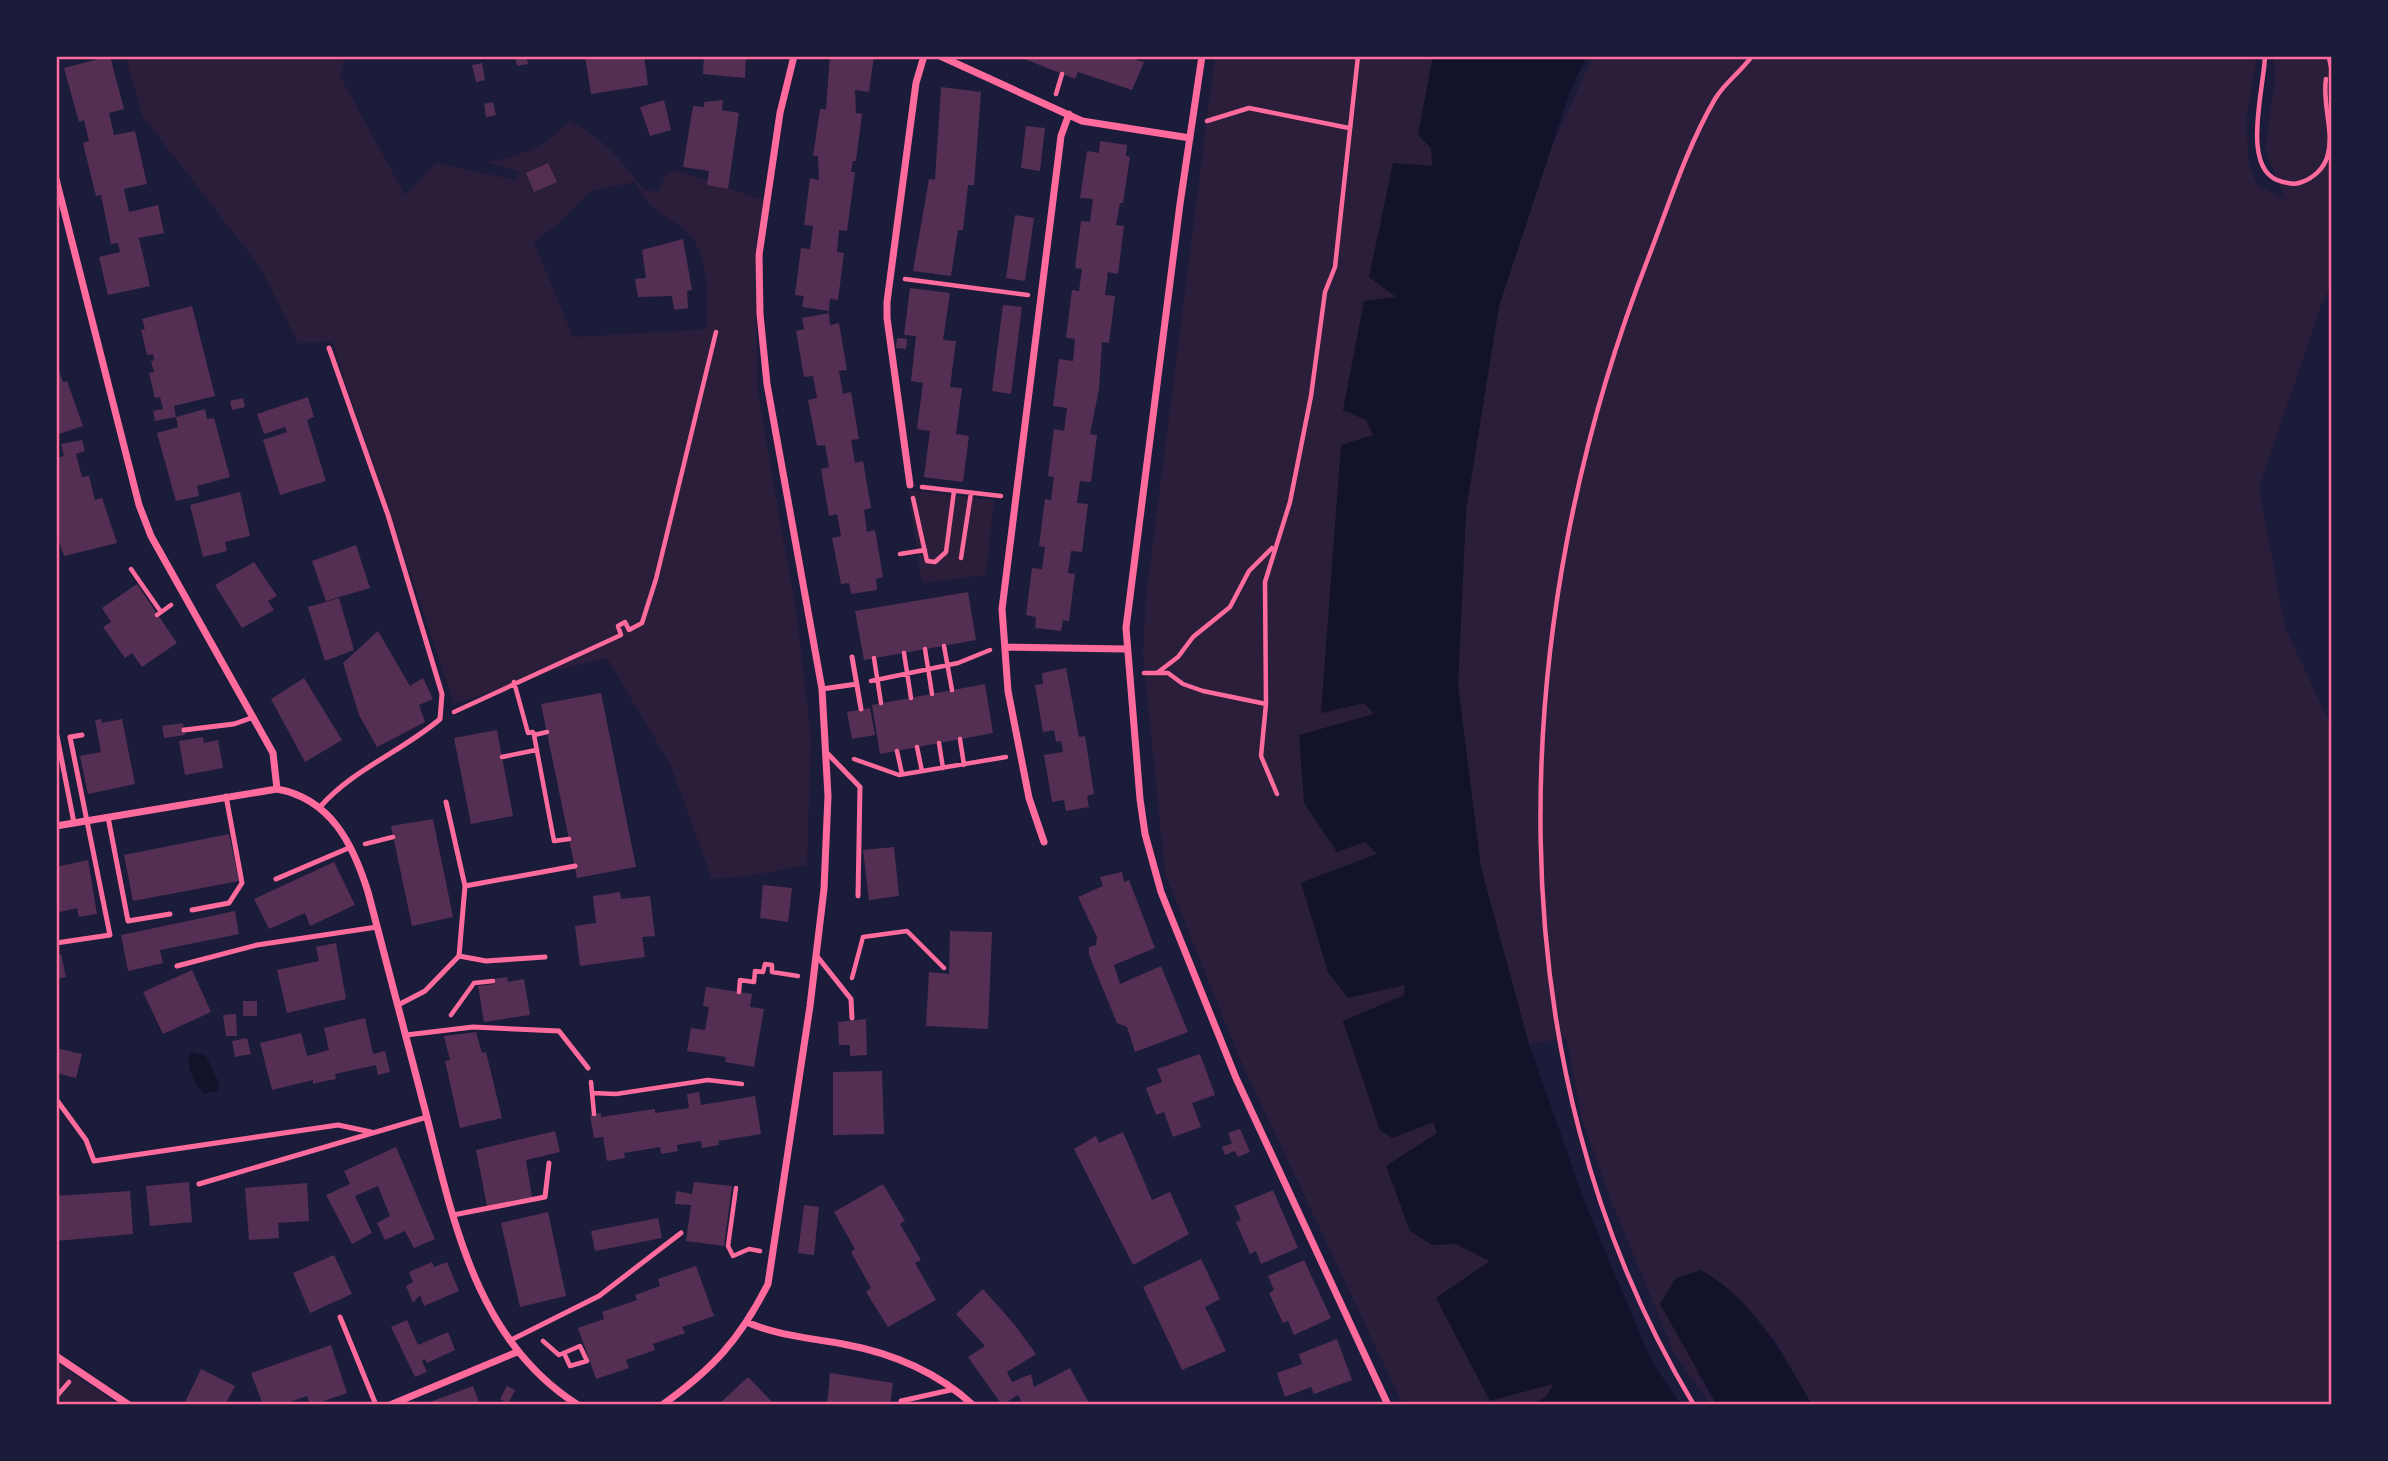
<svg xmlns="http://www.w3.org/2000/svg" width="2388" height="1461" font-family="Poppins,sans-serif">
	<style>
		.green { fill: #2a1e3b; fill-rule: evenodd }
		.water { fill: #12122b }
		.building { fill: #542f53 }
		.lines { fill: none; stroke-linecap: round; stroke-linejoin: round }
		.path { stroke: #ff6b9d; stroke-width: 4.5 }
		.service { stroke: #ff6b9d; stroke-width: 5 }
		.minor { stroke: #ff6b9d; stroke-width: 7 }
		.neatline { fill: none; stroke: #ff6b9d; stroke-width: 2.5 }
	</style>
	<rect width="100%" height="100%" fill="#1b1b3a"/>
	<!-- green -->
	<path class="green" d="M125,56H346L340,76L405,195L436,163L516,180L519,172L487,162C522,155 545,148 569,121C599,133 624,163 643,189L658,192L666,174L675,170L764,200L755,252L758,393L797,618L811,737L807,865L749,876L712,879L670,764L607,658L554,671L556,659L551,672L454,704L332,342L298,343L260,267L143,117ZM635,182C652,214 655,208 681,227C712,249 706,297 707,329L573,337L534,242L554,227L590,191Z
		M1215,56H1433L1432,166L1393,163L1397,297L1343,409L1366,420L1373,435L1333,565L1322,713L1365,703L1375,715L1365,842L1377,854L1302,882L1405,984V995L1343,1022L1392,1138L1434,1122L1438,1133L1387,1166L1432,1245L1456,1244L1490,1261L1436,1298L1554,1384L1547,1396L1531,1405H1403L1239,1057L1165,873L1143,654L1146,597Z
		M1593,56H2255L2256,65L2246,118L2249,166L2258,186L2284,198L2265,149L2275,78L2273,56H2332V283L2321,306L2259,488L2285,627L2332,728V1405H1812L1773,1337L1697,1372L1717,1405H1710L1674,1353L1612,1203L1581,1116L1567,1038L1529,1044L1481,868L1458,685L1466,510L1499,306L1552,146Z
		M908,490L994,500L986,575L922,583Z
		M56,1362L119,1405H56Z"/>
	<!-- water -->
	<path class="water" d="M1433,56H1587L1570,91L1499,306L1466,510L1458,685L1481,868L1529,1044L1585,1203L1651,1360L1681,1405H1531L1547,1396L1553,1384L1490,1401L1436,1298L1490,1261L1456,1244L1432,1245L1410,1231L1386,1166L1437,1133L1433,1122L1392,1138L1380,1130L1343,1021L1404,995L1405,985L1348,998L1328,972L1301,883L1377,854L1365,842L1337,852L1304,803L1299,735L1374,714L1364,703L1321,713L1341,445L1373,435L1366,420L1343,410L1364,301L1396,297L1369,277L1393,163L1432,166L1431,148L1418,135Z
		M191,1052L206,1056L219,1083L218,1091L205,1094C195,1087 184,1062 191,1052Z
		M1701,1270C1755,1301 1782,1353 1812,1405H1717L1660,1304L1676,1278Z"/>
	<!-- building -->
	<path class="building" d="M110,56L124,109L109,113L114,135L135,131L147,184L124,189L129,212L158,205L164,233L139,238L150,286L108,295L99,257L120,252L118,243L111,244L101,195L96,196L83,143L89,141L84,120L79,122L64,68Z
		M515,56H526L528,64L517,66Z
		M585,56H644L648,85L591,94Z
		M704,56H746L745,78L703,74Z
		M830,56H874L869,92L855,90L856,113L862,114L856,161H853L851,172H855L847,231L839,230L837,252L844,253L838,300L830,299L829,311L802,307L804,296L795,295L801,248L810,249L813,226L804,225L810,178L819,180L818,156H813L820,109H826Z
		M1017,56H1138L1136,60L1144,62L1132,90L1078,72L1075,79Z
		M482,63L485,80L476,82L472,65Z
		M941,87L981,92L974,185H968L963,230H958L951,276L913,271L929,179L935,180Z
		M664,100L671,130L650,136L640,107Z
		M723,100L722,110L739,113L728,189L707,185L709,171L683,167L693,106L704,107V102Z
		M493,102L496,115L486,117L484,104Z
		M1026,126L1045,128L1040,171L1021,168Z
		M1100,141L1127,145L1126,156L1130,157L1123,203H1120L1116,225L1124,226L1118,274L1108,272L1105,295L1115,296L1109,343L1102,342L1099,389L1090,434L1097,435L1091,482L1080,481L1077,503L1088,504L1082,552L1071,551L1068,573L1075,574L1072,597L1069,621L1063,620L1061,631L1035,628L1036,617L1026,615L1032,568L1042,569L1045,547L1039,546L1045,499L1051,500L1054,477L1048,476L1054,429L1064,431L1067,408L1053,406L1059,359L1073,361L1075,339L1066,338L1072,290L1079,291L1082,269L1075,268L1081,221L1090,222L1093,199L1080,198L1087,151L1099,153Z
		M548,163L557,182L534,192L526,173Z
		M1015,215L1034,218L1025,281L1006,278Z
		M683,239L692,290L687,291L688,308L674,310L672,296L638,297L635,279L646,278L642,250Z
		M910,288L950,293L943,340L956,341L950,387L962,388L956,434L969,436L963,482L924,477L930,431L917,429L923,383L911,381L916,336L904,335Z
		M1003,305L1022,307L1011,394L992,391Z
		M192,306L215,396L174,406L176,417L155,421L153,411L163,409L160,397L155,398L149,373L154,372L151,361L154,360L153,354L147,355L141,330L145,329L142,319Z
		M829,313L830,325L839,323L847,370L839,371L843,394L851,392L859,439L851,440L855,463L863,461L871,508L864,510L867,532L875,530L883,577L876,579L877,590L851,594L849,583L841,584L832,538L841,536L837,514L829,516L821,469L829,467L825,445L817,446L808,400L817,398L813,376L804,377L796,331L804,329L802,318Z
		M897,338L907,339L906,349L896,348Z
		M56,362L63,382L67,381L83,426L56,435Z
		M308,397L314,417L307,420L326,481L280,495L263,440L287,432L285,427L264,434L257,414Z
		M243,398L245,407L232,410L230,401Z
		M205,409L207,419L214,418L230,477L197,486L199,496L176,501L157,433L178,427L176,417Z
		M82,440L85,451L76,454L82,477L89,476L95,500L102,498L117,543L64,556L56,533V458L64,456L61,444Z
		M240,492L250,536L225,542L227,551L203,557L190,505Z
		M356,545L370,588L326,601L312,561Z
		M254,562L277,596L268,601L274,610L242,628L215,585Z
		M137,584L177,643L142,667L132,653L125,658L103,627L111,622L102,608Z
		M968,592L976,640L864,660L855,611Z
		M339,598L354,650L325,661L308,607Z
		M378,631L410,686L423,678L433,699L419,705L425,722L377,747L359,715L343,663Z
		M1066,668L1079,737L1085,736L1094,794L1087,796L1089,807L1066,811L1064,800L1052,802L1044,755L1063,752L1061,741L1056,742L1054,730L1043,732L1035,685L1043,684L1042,673Z
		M304,678L342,740L305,762L271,699Z
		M985,684L993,733L880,754L872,705Z
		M601,693L636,867L577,878L541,704Z
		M870,708L875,735L852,739L847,712Z
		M101,719L102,723L122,719L135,784L88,794L80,756L101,752L95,720Z
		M183,723L185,735L164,738L162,726Z
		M497,730L513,816L471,824L454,738Z
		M203,737L204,743L218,740L223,768L185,775L179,741Z
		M433,819L453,917L412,926L391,826Z
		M229,834L239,881L133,901L124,855Z
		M894,847L899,896L869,900L863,850Z
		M88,860L97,914L79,917L77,908L56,913V867Z
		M334,862L355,905L310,926L305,913L269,929L254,899Z
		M1122,872L1124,882L1129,880L1155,948L1114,965L1120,984L1161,966L1188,1032L1135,1052L1127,1027L1117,1023L1089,955V947L1096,945L1097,937L1078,897L1103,886L1100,877Z
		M763,885L792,888L788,922L760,918Z
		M620,892L621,899L650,896L655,936L642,937L645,957L580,966L575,926L596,923L593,896Z
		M235,911L239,934L160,950L163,963L128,971L121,935Z
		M950,931L992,932L988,1029L926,1026L929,972L949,974Z
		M336,943L346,999L287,1013L277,970L319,961L316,947Z
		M61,954L66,977L56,979V955Z
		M192,970L211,1012L163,1034L143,992Z
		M507,977L508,982L524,979L530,1015L484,1022L478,986L494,984L493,979Z
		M706,987L752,994L750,1007L764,1009L754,1067L725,1062L726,1057L687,1051L691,1028L705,1030L709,1007L703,1006Z
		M243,1001H257V1016H243Z
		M236,1014L237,1036H226L223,1015Z
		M365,1018L373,1054L385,1051L390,1072L378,1075L376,1065L335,1074L336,1079L325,1081L313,1084V1080L272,1090L260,1043L301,1033L307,1056L329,1050L324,1028Z
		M866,1019L867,1055L850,1056V1045H839L838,1022Z
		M476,1032L482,1053L486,1052L502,1118L460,1128L445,1061L450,1060L444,1036Z
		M247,1038L251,1054L235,1057L232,1041Z
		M56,1048L82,1054L76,1078L56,1073Z
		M1200,1054L1215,1095L1192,1103L1201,1127L1173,1137L1164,1112L1156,1115L1146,1088L1162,1082L1157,1069Z
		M882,1071L884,1134L833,1135V1072Z
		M699,1092L701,1105L755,1096L761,1134L718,1141L719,1145L702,1148L701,1141L677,1145L678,1151L661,1154L660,1147L624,1153L625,1158L607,1161L603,1137L594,1138L590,1115L601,1113V1117L655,1109V1113L689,1108L687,1094Z
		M1240,1129L1250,1152L1238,1157L1235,1151L1225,1155L1222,1147L1232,1143L1228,1133Z
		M555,1131L560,1152L526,1160L532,1197L487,1206L476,1150Z
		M1123,1132L1152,1200L1170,1192L1189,1234L1133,1265L1074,1149L1096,1136L1099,1143Z
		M396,1147L435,1239L414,1248L405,1231L385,1240L377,1223L390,1216L378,1186L355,1196L372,1233L352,1244L326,1195L350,1184L344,1171Z
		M189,1182L192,1222L150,1226L146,1186Z
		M694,1182L732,1186L724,1246L686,1241L691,1205L675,1204L676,1191L692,1194Z
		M307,1183L309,1221L278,1223L279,1238L249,1240L245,1188Z
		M883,1184L905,1221L900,1224L921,1260L915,1263L936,1300L888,1327L866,1292L871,1288L851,1252L855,1249L834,1212Z
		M1273,1190L1298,1248L1261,1264L1256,1251L1250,1254L1236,1222L1241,1220L1235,1206Z
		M130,1191L133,1234L56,1241V1196Z
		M804,1205L819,1207L814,1255L798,1253Z
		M548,1212L566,1296L520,1307L501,1223Z
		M658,1218L662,1238L595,1251L591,1231Z
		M334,1255L352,1294L310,1313L293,1273Z
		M1201,1259L1220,1299L1205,1307L1226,1351L1182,1370L1143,1287Z
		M1304,1260L1331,1318L1294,1335L1288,1321L1283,1323L1269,1293L1274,1290L1268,1276Z
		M432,1262L434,1267L447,1262L459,1291L424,1306L420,1295L413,1303L406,1286L413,1282L409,1272Z
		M696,1266L714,1316L682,1327L685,1333L653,1344L655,1350L626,1360L629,1368L596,1379L578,1328L604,1319L602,1312L637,1300L635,1295L660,1286L658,1279Z
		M983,1289L1014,1324L1036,1354L1007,1372L1012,1382L1031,1374L1034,1387L1070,1368L1090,1405H1023L1018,1395L1002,1405L968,1357L985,1346L956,1314Z
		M407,1320L418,1345L448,1332L455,1350L427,1363L425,1359L422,1361L427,1372L415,1377L391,1327Z
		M1337,1339L1352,1380L1314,1394L1311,1387L1285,1397L1277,1373L1302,1364L1299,1354Z
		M331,1345L347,1393L313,1405H310L307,1396L281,1405H263L251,1373Z
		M201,1369L235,1386L225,1405L185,1402Z
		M830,1373L893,1383L890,1405H827Z
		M748,1377L775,1405H718Z
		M473,1386L480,1405H428L427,1403Z
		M507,1386L515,1390L508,1404L500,1399Z"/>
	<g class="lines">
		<!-- path -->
		<path class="path" d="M2265,56C2264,90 2239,173 2283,182C2289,183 2293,185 2299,183C2313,179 2325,168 2328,154C2334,130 2322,104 2326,79
			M1056,94L1062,74
			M1207,121L1249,108L1349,128
			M905,279L1028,295
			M922,487L1001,496
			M913,498L927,561L935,562L946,552L954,491
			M900,554L925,550
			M961,558L971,493
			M131,569L161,612
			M157,615L171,605
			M944,646L952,690
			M925,649L932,694
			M904,653L911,698
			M874,658L881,703
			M1144,673H1168L1183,684L1203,691L1266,704L1265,582L1290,502L1311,396L1325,292L1335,267L1358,56
			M1157,673L1178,657L1193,637L1230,607L1249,571L1272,548
			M871,681L958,663L990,650
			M514,682L528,733L533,732L534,735
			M1266,704L1261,756L1277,794
			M454,712L621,635L618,626L625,622L629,630L642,623L656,579L716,332
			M547,732L534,735L554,841L569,839
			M960,739L964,765
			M939,743L943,768
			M917,747L922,771
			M897,751L902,774
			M502,757L536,750
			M854,759L899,775L1006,757
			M365,844L393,837
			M852,978L863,937L907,931L944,968
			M739,992L740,980L754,982L755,971L763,972L765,964L772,965V972L798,976
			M451,1015L474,983L493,981
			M591,1082L594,1114
			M593,1093L616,1094L708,1080L742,1084
			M736,1188L728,1246L733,1256L749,1249L760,1251
			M543,1341L559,1355L580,1346L587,1361L570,1366L564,1353
			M56,1397L69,1382
			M1694,1405C1487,1063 1507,619 1649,256C1669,204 1687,147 1715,99C1725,82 1741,72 1752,56"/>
		<!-- service -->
		<path class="service" d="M2329,56L2331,66
			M852,657L861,709
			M822,689L857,684
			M184,730L234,724L254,717
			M56,731L74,823
			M828,754L860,787L858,896
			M320,807C353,769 403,751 440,719L442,694L388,515L329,348
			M108,817L128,921L170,914
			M276,879L351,847
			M465,886L575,866
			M192,910L229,903L242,883L226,796
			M56,943L110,935L70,737L82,735
			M816,955L851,999L852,1018
			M459,956L486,961L545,957
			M177,966L257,945L377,927
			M398,1005L425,991L459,956L465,886L446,802
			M406,1035L473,1027L559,1031L588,1068
			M56,1099L86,1140L94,1161L338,1125L371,1132
			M199,1184L427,1117
			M453,1215L545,1197L549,1163
			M340,1317L376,1405
			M509,1341L599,1296L681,1233
			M901,1401L955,1389"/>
		<!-- minor -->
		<path class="minor" d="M940,56L1082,121L1190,138
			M1202,56L1180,204L1126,628L1140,799L1145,834L1161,892L1236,1078L1388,1405
			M56,179L139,505L151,536L273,753L277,789
			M910,485L887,318V302L916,83L924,56
			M1005,647L1126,649
			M56,826L277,789C331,799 353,844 368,892C386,962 405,1032 423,1102C452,1213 473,1339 578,1405
			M1044,842L1029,798L1008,691L1002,609L1061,136L1069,114
			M749,1323C779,1336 811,1338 843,1344C892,1353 936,1371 973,1405
			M56,1356L129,1405
			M390,1405L517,1352
			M662,1405C713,1369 740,1339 768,1284L810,1006L824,889L828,796L822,689L767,384L760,314L759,255L780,113L794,56"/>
	</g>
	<!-- border -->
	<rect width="2388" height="1461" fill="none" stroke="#1b1b3a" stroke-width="116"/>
	<rect x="58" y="58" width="2272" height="1345" class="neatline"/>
</svg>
